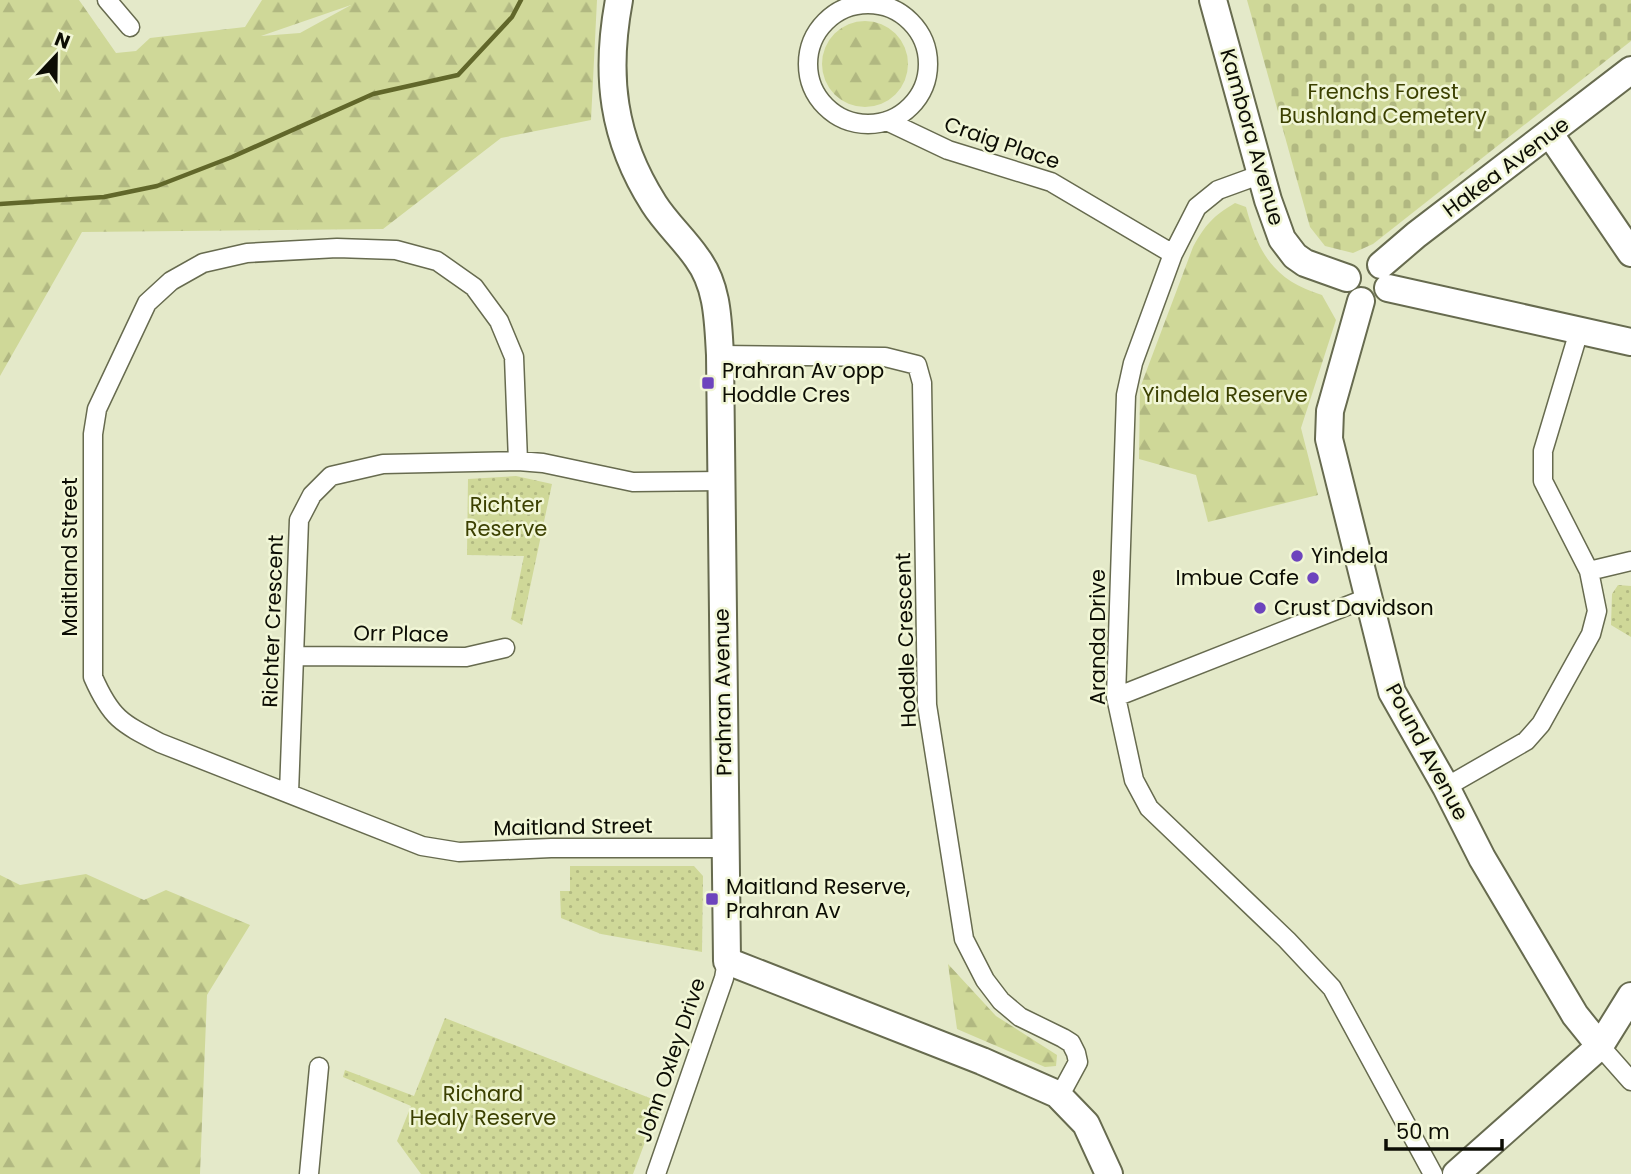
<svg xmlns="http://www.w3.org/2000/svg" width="1631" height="1174" font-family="Poppins,sans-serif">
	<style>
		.forest { fill: url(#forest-firs); fill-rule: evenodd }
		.cemetery { fill: url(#cemetery-stones) }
		.park { fill: url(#park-dots) }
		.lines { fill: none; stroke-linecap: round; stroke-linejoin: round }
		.stream { stroke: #61672a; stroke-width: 4.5 }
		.street-casing { stroke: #676b4f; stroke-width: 21 }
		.secondary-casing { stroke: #676b4f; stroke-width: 30 }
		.street { stroke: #fff; stroke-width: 18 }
		.secondary { stroke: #fff; stroke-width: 26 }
		.poi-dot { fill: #6d44bd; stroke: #f1f6d6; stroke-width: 2.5 }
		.labels { text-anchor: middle; stroke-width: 5; stroke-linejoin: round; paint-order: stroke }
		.park-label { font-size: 21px; fill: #3b4000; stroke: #f1f6d6 }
		.street-label { font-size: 21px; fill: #0c0d04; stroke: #f1f6d6 }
		.poi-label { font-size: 21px; fill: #0c0d04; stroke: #f1f6d6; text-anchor: start }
	</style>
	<defs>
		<pattern id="forest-firs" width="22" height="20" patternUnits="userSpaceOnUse" patternTransform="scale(1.75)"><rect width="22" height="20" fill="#cfd898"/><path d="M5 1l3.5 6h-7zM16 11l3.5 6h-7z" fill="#b1b881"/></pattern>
		<pattern id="cemetery-stones" width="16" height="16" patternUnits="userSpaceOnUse" patternTransform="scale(1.75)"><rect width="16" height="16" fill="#cfd898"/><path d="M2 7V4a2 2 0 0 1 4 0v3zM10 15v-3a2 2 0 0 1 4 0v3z" fill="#b1b881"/></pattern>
		<pattern id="park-dots" width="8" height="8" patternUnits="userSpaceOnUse" patternTransform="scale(1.75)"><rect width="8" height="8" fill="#cfd898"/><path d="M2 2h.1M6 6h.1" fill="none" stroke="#b1b881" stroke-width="1.8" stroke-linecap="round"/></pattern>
	</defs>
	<rect width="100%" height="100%" fill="#e4e9c9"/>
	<!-- forest -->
	<path class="forest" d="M0,0H79L116,53L136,51L150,38L245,27L262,0H597L591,120L501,138L383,229L82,232L0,376ZM351,5L300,33L261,36Z
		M822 64a43 43 0 1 1 86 0a43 43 0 1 1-86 0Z
		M1235,203L1246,207C1258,253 1274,281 1322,295L1336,320L1301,428L1318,495L1208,522L1196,475L1139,459L1140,388L1193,247C1205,225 1213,216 1235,203Z
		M86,874L144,900L166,890L250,925L207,995L200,1174H0V875L20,885Z
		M948,964L996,1016L1057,1055L1056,1066L1045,1067L957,1029Z"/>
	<!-- cemetery -->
	<path class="cemetery" d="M1247,0H1631V41L1373,244L1353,253L1325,246L1310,227Z"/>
	<!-- park -->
	<path class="park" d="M516,476L552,484L522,625L511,619L524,556L467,555L468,479Z
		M1618,585L1631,586V637L1611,625L1612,594Z
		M570,866H694L703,876L702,952L601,934L561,918L560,891H570Z
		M445,1018L660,1102L633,1174H421L397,1141L411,1106L343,1077L345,1070L414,1096Z"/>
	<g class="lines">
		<!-- stream -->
		<path class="stream" d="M0,204L104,197L157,186L232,157L373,94L458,75L512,17L521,0"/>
		<!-- street casing -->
		<g class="street-casing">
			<path id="street" d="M107,0L130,27
				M808 64a60 60 0 1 1 120 0a60 60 0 1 1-120 0Z
				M887,121L948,150L1051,182L1173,254
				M1262,174L1218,190L1197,207L1173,254L1133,363L1126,395L1116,697L1134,780L1149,808L1287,940L1332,988L1433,1174
				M720,355L885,357L917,365L922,383L927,705L964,939L985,980L1001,1001L1020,1017L1063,1038L1071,1043L1076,1053L1078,1062L1065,1086L1057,1094
				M518,461L514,357L499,321L474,287L437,261L396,250L337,248L247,253L203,263L171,281L147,303L97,409L93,434V677C111,718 121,723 160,743L422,846L459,852L551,848H725
				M1589,571L1631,561
				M295,656L466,657L505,648
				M1116,697L1367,598
				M1446,787L1526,741L1541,724L1591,634L1597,611L1589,571L1543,481V451L1579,331
				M289,793L299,520L312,495L331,476L383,464L518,461L543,463L633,482L721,481
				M1600,1046L1631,1081
				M309,1174L319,1067
				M656,1174L724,978L727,961"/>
		</g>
		<!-- secondary casing -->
		<g class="secondary-casing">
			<path id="secondary" d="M619,0C605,75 612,138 654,204C666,223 684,239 697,258C718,286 718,321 720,355L727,961L982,1061L1057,1094L1086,1124L1109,1174
				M1213,0L1268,200L1282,239L1295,256L1305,263L1347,278
				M1550,134L1631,253
				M1381,265L1416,235L1631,70
				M1388,288L1631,342
				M1361,301L1330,411L1329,439L1392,692L1446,787L1482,858L1575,1015L1600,1046
				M1456,1174L1600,1046L1631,996"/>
		</g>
		<!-- street -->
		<use href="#street" class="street"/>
		<!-- secondary -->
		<use href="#secondary" class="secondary"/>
	</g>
	<!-- markers -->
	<g class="poi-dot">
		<rect x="701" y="376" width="14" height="14" rx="3.5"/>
		<circle cx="1297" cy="556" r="7"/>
		<circle cx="1313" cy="578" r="7"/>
		<circle cx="1260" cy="608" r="7"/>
		<rect x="705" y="892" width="14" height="14" rx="3.5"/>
	</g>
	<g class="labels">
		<!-- park labels -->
		<g class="park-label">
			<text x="1383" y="99">Frenchs Forest<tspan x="1383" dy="24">Bushland Cemetery</tspan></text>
			<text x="1225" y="402">Yindela Reserve</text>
			<text x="506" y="512">Richter<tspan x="506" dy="24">Reserve</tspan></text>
			<text x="483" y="1101">Richard<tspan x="483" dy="24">Healy Reserve</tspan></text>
		</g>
		<!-- street labels -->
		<g class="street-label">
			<text transform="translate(1252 137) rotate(74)" y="7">Kambora Avenue</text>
			<text transform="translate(1002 143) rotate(19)" y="7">Craig Place</text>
			<text transform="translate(1506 167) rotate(-37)" y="7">Hakea Avenue</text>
			<text transform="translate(70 557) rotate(-90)" y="7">Maitland Street</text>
			<text transform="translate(273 621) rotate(-88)" y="7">Richter Crescent</text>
			<text transform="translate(401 634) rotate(1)" y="7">Orr Place</text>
			<text transform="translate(1098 637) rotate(-90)" y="7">Aranda Drive</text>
			<text transform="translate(906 640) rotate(-92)" y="7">Hoddle Crescent</text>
			<text transform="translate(723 692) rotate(-91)" y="7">Prahran Avenue</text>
			<text transform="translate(1427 752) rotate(62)" y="7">Pound Avenue</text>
			<text transform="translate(573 827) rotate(-1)" y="7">Maitland Street</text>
			<text transform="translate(671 1060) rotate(-71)" y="7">John Oxley Drive</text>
		</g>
		<!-- poi labels -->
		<g class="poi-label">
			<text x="722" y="378">Prahran Av opp<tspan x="722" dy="24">Hoddle Cres</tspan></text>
			<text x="1311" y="563">Yindela</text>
			<text x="1299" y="585" text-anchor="end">Imbue Cafe</text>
			<text x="1274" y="615">Crust Davidson</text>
			<text x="726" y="894">Maitland Reserve,<tspan x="726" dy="24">Prahran Av</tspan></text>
		</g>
	</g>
	<!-- north arrow -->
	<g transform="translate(56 56) rotate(22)" stroke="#f1f6d6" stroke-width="5" paint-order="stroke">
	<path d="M0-5L12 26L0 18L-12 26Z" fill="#0c0d04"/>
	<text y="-10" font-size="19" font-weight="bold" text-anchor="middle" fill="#0c0d04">N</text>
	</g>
	<!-- scale -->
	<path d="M1386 1139v10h116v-10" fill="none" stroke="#0c0d04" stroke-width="3.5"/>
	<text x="1396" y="1139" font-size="21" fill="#0c0d04" stroke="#f1f6d6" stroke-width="5" paint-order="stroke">50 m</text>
</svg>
